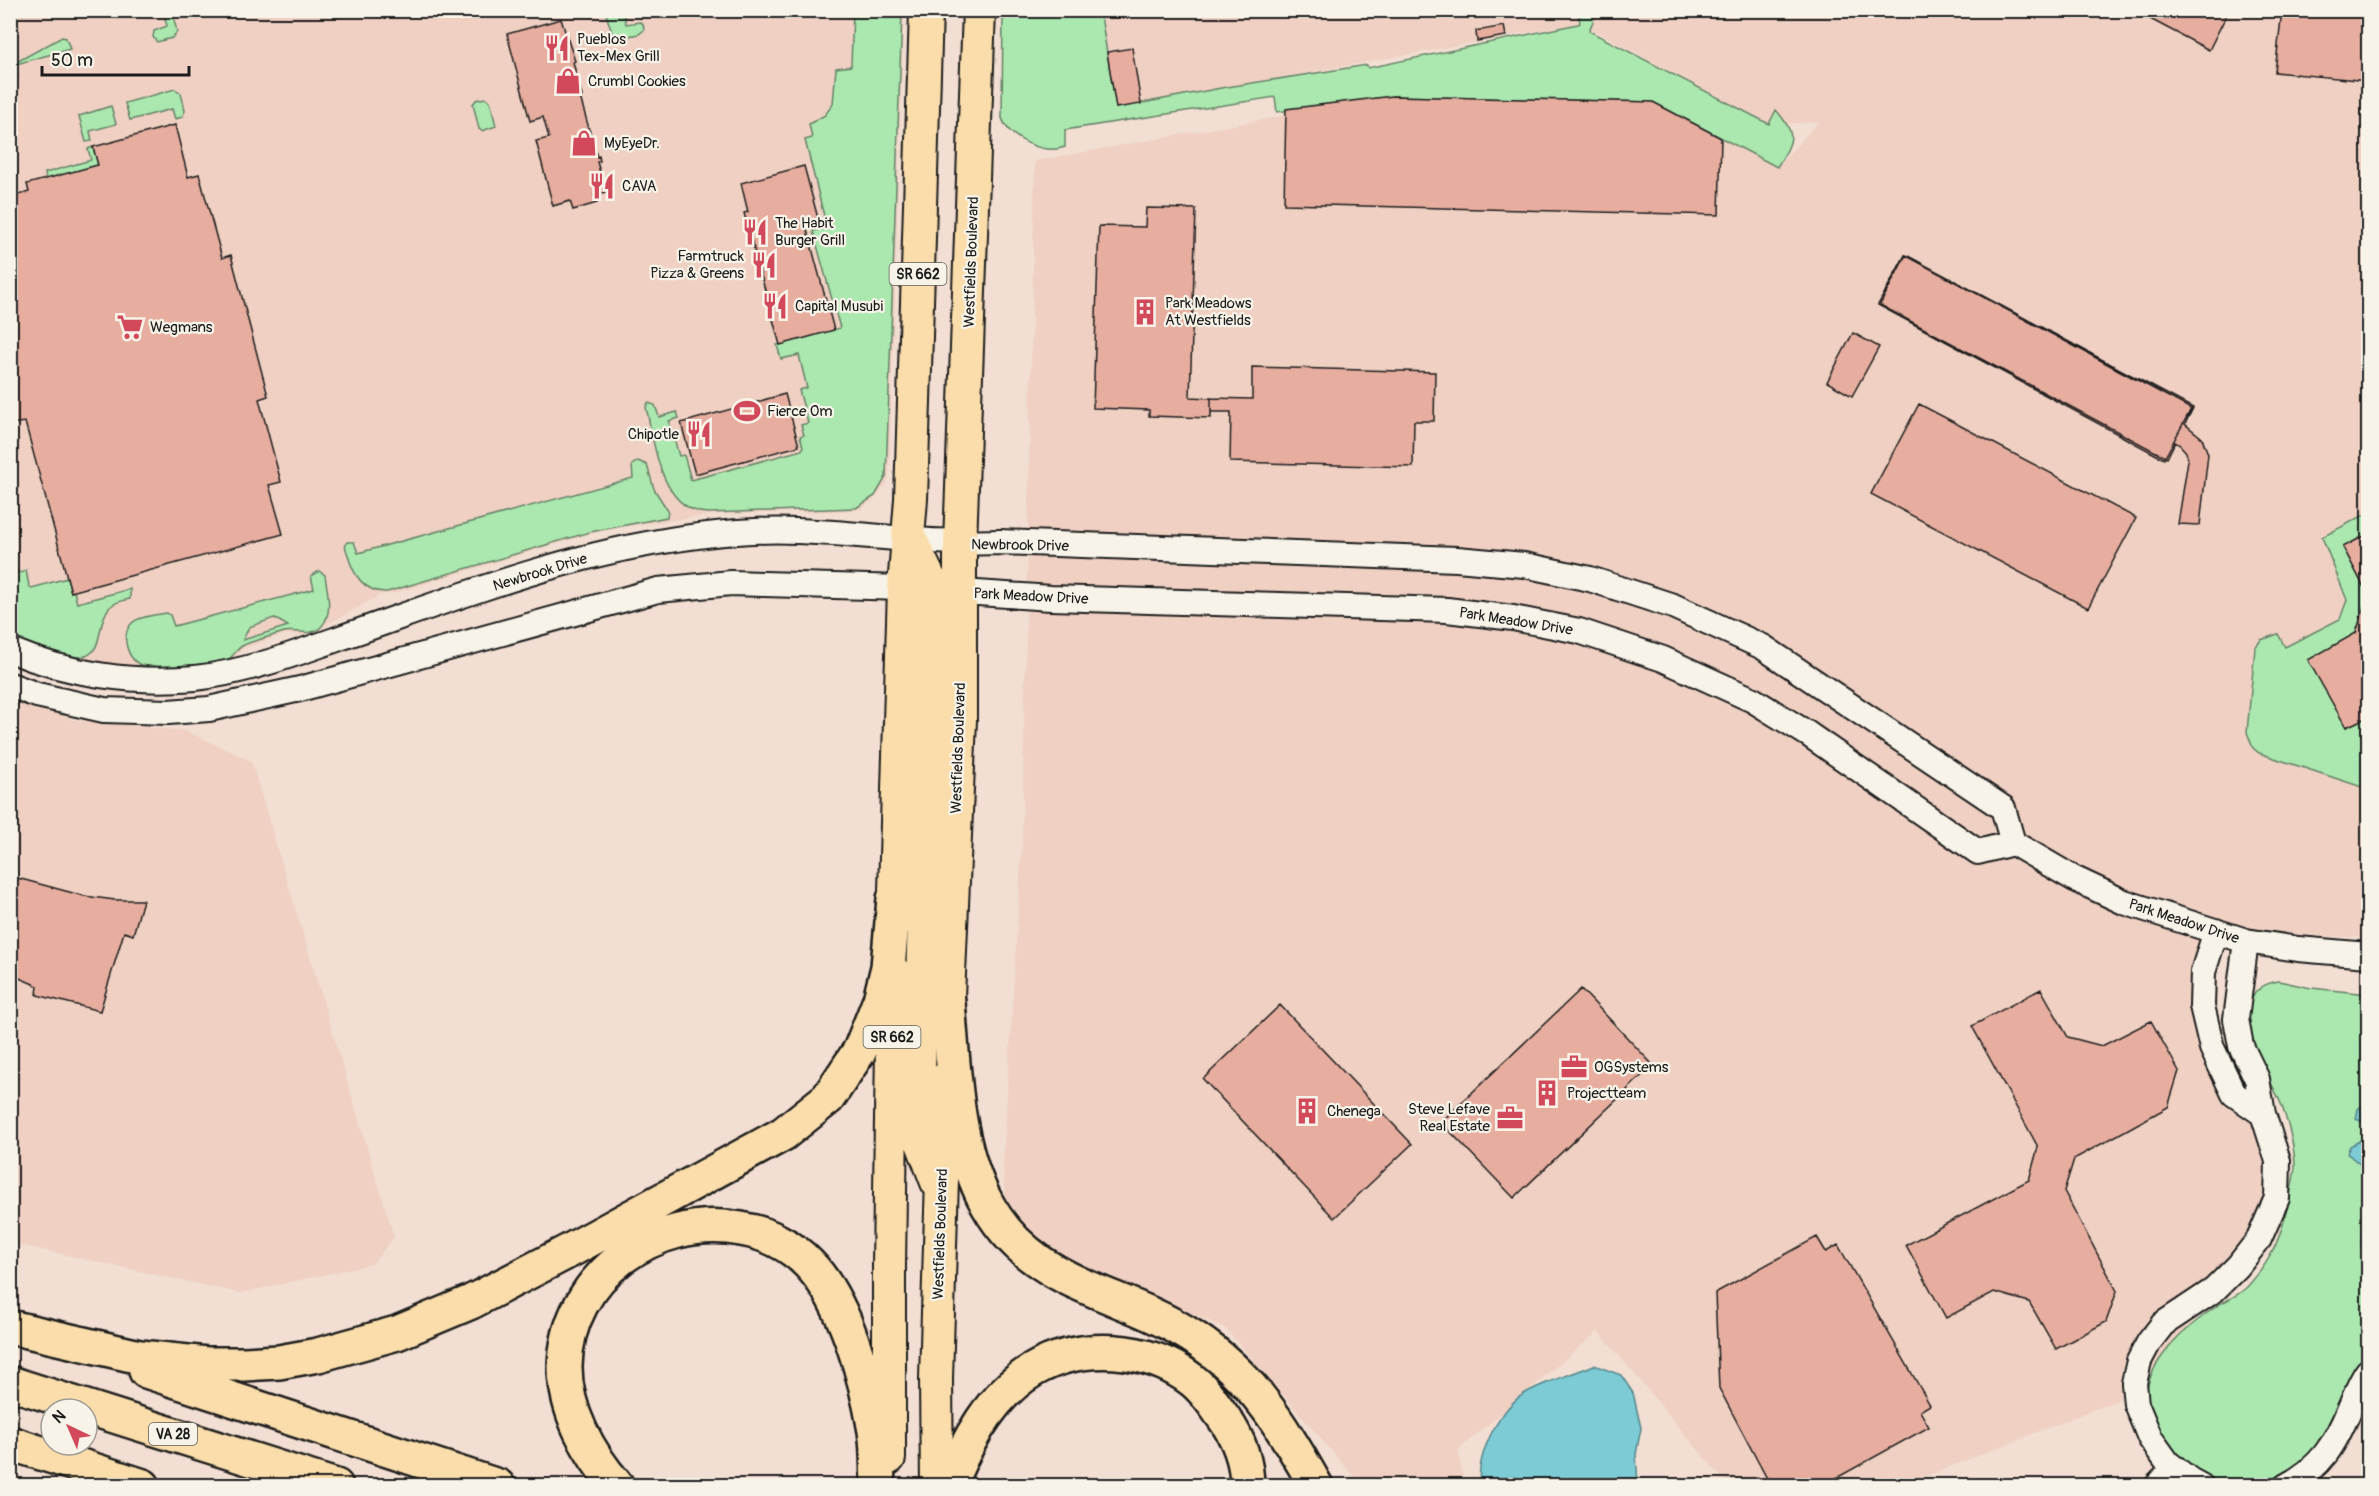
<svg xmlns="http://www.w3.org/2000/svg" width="2379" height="1496" font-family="Pangolin,sans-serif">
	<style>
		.built { fill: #efd0c3 }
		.green { fill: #abe8af; stroke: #648266; stroke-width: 1.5; fill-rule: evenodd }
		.water { fill: #7bcbd5; stroke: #55858b; stroke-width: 1.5 }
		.building { fill: #e7aea0; stroke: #1c1c1c; stroke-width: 1.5 }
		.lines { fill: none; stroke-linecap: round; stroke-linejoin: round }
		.minor-casing { stroke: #1c1c1c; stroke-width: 28 }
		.major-casing { stroke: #1c1c1c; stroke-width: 36 }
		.highway-casing { stroke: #1c1c1c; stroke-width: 38 }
		.minor { stroke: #f7f3e8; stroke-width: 24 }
		.major { stroke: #faddab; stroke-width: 32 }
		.highway { stroke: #faddab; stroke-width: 33 }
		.labels { text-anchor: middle; stroke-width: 4.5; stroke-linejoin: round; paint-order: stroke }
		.shield { fill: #f7f3e8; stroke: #5e5c59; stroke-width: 1.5 }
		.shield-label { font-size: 14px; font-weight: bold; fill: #1c1c1c }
		.poi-label { font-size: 15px; fill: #1c1c1c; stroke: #f7f3e8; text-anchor: start }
		.street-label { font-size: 15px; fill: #1c1c1c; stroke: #f7f3e8 }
	</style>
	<rect width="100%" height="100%" fill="#f2ded2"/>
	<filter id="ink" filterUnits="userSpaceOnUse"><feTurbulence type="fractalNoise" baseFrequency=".0167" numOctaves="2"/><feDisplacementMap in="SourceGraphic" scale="12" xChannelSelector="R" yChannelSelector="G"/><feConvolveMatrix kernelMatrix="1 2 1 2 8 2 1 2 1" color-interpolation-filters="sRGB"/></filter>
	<g filter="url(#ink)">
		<!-- built -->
		<path class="built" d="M10,11H904L889,474L887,483L872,501L860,509L847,511L721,514L628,526L589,534L394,593L380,595L325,626L316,634L306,636L286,634L244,648L230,661L218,663L148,669L74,659L11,638Z
			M1054,11H2368V938L2216,931L2202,1006L2263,1114L2262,1232L2135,1393L1904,1485H1728L1598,1331L1458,1450L1464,1485H1361L1225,1328L1071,1262L1042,1243L1005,1200L1003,1164L1022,843L1035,161L1393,96L1653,102L1777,167L1819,122L1769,124L1580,23L1116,108Z
			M10,698L75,720L186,731L251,761L394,1237L372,1264L240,1293L11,1243Z"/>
		<!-- green -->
		<path class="green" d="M1582,10L1596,14L1589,31L1769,124L1776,110C1798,135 1793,141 1777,167L1653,102L1393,96L1277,112L1275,97L1065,130V147C1044,155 1009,139 1002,118L1003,11H1126L1101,16L1116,108L1221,88L1367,65L1368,68L1578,24L1580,23L1578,11Z
			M163,11H172L177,32L172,38L157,42L153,37L154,31L167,26Z
			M605,11H623L626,24L640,22L643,24L644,30L639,34L614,39Z
			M853,11H902L886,477L875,496L856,508L708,513C660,511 655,444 646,407L648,403L655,405L659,417L677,412L679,418L669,421L679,456L684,455L691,480L802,450L803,447L800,436L804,435L801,425L808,423L799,390L807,388L799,355L781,359L777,345L840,328L813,231L827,228L805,140L812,138L809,124L825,115L833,104L836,68L851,66Z
			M62,37L66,38L70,49L16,64L18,77L11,82V65Z
			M175,89L181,93L185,111L182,117L175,119L172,109L130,120L125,103Z
			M485,98L490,101L496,126L482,131L479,129L473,104L476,100Z
			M111,106L116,124L90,131L92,141L86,142L79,116Z
			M93,147L98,165L46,179L45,173L91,160L88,149Z
			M638,461L647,465L654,489L668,511L667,517L590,532L387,592C365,593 353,575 348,555C346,549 344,547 347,542H354L358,553L633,478L632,465Z
			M2368,513V534L2343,547L2368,595L2356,633L2346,727L2368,717V789L2259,753L2253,748L2247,732L2255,648L2261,640L2278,634L2285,647L2340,619L2347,600L2322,537Z
			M10,570L22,573L26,570L29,586L32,588L67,578L71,592L74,591L77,603L130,589V599C122,601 114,602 109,608C95,624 106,658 77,657C55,657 30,644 11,636Z
			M319,571L325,575C327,592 334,613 321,627C310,638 295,628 281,633C269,637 254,640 242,646C237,649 234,655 229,659C219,665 155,669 142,665C127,661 120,635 132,623C139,616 157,615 167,613L170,615L174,626L299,593L314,589L311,576ZM274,618L288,626L243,640L249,627Z
			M2279,981L2311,988L2368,994V1351C2353,1368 2349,1386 2340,1406C2326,1437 2304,1470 2270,1479C2239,1488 2207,1483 2181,1463C2167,1453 2162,1438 2154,1422C2152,1418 2148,1411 2147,1406C2140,1364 2190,1324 2220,1304C2229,1299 2239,1295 2247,1287C2273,1259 2282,1235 2289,1199C2291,1189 2294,1178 2295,1168C2295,1146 2289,1126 2282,1106C2268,1072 2243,1044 2250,1005C2253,990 2265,983 2279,981Z"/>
		<!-- water -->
		<path class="water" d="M2368,1101V1262L2361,1244L2364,1204L2363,1167L2347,1153L2350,1146L2363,1139L2365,1123L2356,1119L2358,1109Z
			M1594,1365L1621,1375L1633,1393L1641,1428L1636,1454L1638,1485H1480C1475,1455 1501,1405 1529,1391C1550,1380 1573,1374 1594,1365Z"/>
		<!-- building -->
		<path class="building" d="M2133,10H2229L2209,50Z
			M2282,10H2368V81L2275,72Z
			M561,19L575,61L573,62L582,96L580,97L597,157L599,156L600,161L597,162L606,192L594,195L597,203L573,210L570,201L553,206L536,141L549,138L543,117L530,121L507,34Z
			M1504,26L1506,36L1477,41L1476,31Z
			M1132,48L1141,104L1116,108L1107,52Z
			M1393,96L1653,102L1721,138L1719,215L1284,204L1286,109Z
			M175,125L188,177L199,174L222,258L231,255L268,396L259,399L281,482L269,485L283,534L71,592L25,422L10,424V197L29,192L27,184L98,165L93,147Z
			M804,166L819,222L806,226L834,330L780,345L744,213L748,212L741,183Z
			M1146,208L1196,209L1190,397L1211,398V418L1149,416V410L1093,408L1099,226L1145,227Z
			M1905,255L2191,409L2164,459L1878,305Z
			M1906,255L2193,408L2185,424L2202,438L2208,454L2200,525L2178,524L2188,460L2186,452L2180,445L2175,442L2167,458L1880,305Z
			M1853,333L1879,347L1852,396L1827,382Z
			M1252,367L1435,372L1434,421H1414L1413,467L1230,462L1231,412H1211V398L1252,399Z
			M785,394L799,446L695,474L681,423Z
			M1919,404L2136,518L2088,608L1871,494Z
			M2368,534V717L2346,727L2308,660L2356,633L2368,595L2343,547Z
			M10,876L84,896L115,900H143L133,935L124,932L100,1011L37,995L38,986L10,974Z
			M1581,989L1653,1065L1514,1198L1441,1122Z
			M2041,989L2068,1037L2102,1046L2151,1021L2179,1071L2168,1107L2074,1159L2064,1191L2117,1291L2106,1322L2056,1349L2029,1302L1994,1292L1946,1318L1906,1245L2029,1180L2038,1147L1972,1026Z
			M1280,1005L1412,1144L1334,1218L1203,1079Z
			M1817,1237L1826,1252L1838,1245L1930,1405L1920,1411L1929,1427L1822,1486H1788L1786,1482L1779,1486H1771L1719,1388L1715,1293Z"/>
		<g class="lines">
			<!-- minor casing -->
			<g class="minor-casing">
				<path id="minor" d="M10,650C67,674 134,684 195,678C250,672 305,650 357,632C457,597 559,558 664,541C707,534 753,529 796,531C864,533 932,545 1000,542L1457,559L1524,565L1590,579L1673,606L1763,647L2003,808L2013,843
					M10,685L37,695L104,710L168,712L209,709L300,689L658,590L731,583L904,588L1051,598L1447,610L1513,618L1579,631L1663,659L1753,700L1808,734L1978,852L2013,843L2073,878L2124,902L2246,941L2298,949L2368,955
					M2216,931L2203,972L2202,1006L2212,1048L2234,1094L2263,1114
					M2157,1486L2175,1468
					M2201,1486L2190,1480L2168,1463L2150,1438L2136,1404L2134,1383L2139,1361L2149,1342L2163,1324L2214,1290L2238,1266L2259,1239L2277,1198L2278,1161L2263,1114L2257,1079L2241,1046L2236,1019L2246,941
					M2286,1486C2322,1467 2335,1444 2350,1408C2356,1395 2359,1383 2368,1371"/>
			</g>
			<!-- major casing -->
			<g class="major-casing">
				<path id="major" d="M910,538L935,590L917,1130L937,1182
					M894,924L904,588L911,499L926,10
					M947,1020L960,720V544L979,10
					M889,1458V1266L893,971
					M937,1486L936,1379L945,1079"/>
			</g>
			<!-- highway casing -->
			<g class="highway-casing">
				<path id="highway" d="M947,992C954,1060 953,1134 983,1196C1028,1288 1118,1288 1193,1337C1252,1376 1282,1425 1316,1486
					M10,1327L140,1357L207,1364H244L279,1362L318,1355L397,1333L471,1302L569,1251L783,1134L828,1098L860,1050L880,1000L888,967L894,899
					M146,1371L498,1486
					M10,1383L336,1486
					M10,1443L143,1486
					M617,1486C589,1454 565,1411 565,1367C566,1277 655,1213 741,1229C766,1233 791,1245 809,1264C846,1302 866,1379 875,1431C878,1449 877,1468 878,1486
					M949,1486C966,1442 991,1395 1033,1370C1080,1342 1148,1346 1192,1380C1205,1390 1214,1404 1224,1418C1238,1438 1247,1461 1247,1486"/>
			</g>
			<!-- minor -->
			<use href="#minor" class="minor"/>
			<!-- major -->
			<use href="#major" class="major"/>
			<!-- highway -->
			<use href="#highway" class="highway"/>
		</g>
	</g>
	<!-- icons -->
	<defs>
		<g id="restaurant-bare" transform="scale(2.07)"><path d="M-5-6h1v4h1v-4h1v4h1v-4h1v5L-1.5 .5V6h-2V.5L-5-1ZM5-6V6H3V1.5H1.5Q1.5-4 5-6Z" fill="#d1495b" stroke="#f7f3e8" stroke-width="2.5" paint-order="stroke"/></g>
		<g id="shop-bare" transform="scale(2.07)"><path d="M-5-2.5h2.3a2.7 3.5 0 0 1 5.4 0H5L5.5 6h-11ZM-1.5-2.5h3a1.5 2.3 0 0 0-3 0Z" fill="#d1495b" stroke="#f7f3e8" stroke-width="2.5" paint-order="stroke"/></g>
		<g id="building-bare" transform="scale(2.07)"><path d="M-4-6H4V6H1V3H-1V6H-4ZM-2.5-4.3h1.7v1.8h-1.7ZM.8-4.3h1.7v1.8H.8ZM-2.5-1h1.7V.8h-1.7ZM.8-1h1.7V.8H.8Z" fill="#d1495b" stroke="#f7f3e8" stroke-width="2.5" paint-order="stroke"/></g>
		<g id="supermarket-bare" transform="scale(2.07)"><path d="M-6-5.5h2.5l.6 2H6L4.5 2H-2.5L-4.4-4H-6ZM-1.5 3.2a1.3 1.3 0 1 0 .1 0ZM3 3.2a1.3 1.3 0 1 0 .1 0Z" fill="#d1495b" stroke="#f7f3e8" stroke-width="2.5" paint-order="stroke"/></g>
		<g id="stadium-bare" transform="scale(2.07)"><path d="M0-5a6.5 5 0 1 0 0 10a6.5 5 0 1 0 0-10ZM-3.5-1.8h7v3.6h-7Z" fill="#d1495b" stroke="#f7f3e8" stroke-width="2.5" paint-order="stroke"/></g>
		<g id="office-bare" transform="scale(2.07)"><path d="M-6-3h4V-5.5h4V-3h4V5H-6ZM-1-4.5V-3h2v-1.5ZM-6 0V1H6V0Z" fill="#d1495b" stroke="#f7f3e8" stroke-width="2.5" paint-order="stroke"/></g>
	</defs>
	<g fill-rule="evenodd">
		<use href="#restaurant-bare" x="557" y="48"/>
		<use href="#shop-bare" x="568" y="81"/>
		<use href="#shop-bare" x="584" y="143"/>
		<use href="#restaurant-bare" x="602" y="186"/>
		<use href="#restaurant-bare" x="755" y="232"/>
		<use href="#restaurant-bare" x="764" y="265"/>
		<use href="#restaurant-bare" x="775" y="306"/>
		<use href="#building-bare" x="1145" y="312"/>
		<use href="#supermarket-bare" x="130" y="327"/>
		<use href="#stadium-bare" x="747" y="411"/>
		<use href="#restaurant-bare" x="699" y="434"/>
		<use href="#office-bare" x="1574" y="1067"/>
		<use href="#building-bare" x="1547" y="1093"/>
		<use href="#building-bare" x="1307" y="1111"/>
		<use href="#office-bare" x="1510" y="1118"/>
	</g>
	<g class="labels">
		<!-- shield labels -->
		<g class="shield">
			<rect x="889.5" y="263" width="57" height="22" rx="4.5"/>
			<rect x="863.5" y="1026" width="57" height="22" rx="4.5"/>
			<rect x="149" y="1423" width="48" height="22" rx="4.5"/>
		</g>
		<g class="shield-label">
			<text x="918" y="279">SR 662</text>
			<text x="892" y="1042">SR 662</text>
			<text x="173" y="1439">VA 28</text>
		</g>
		<!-- poi labels -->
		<g class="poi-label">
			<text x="577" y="44">Pueblos<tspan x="577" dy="17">Tex-Mex Grill</tspan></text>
			<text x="588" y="86">Crumbl Cookies</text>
			<text x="604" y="148">MyEyeDr.</text>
			<text x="622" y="191">CAVA</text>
			<text x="775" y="228">The Habit<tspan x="775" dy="17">Burger Grill</tspan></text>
			<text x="744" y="261" text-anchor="end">Farmtruck<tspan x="744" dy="17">Pizza &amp; Greens</tspan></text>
			<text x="1165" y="308">Park Meadows<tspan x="1165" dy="17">At Westfields</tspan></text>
			<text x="795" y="311">Capital Musubi</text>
			<text x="150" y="332">Wegmans</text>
			<text x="767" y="416">Fierce Om</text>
			<text x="679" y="439" text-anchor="end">Chipotle</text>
			<text x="1594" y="1072">OGSystems</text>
			<text x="1567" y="1098">Projectteam</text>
			<text x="1490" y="1114" text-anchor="end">Steve Lefave<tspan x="1490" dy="17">Real Estate</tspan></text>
			<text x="1327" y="1116">Chenega</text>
		</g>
		<!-- street labels -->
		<g class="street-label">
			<text transform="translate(971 262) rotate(-88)" y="5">Westfields Boulevard</text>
			<text transform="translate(1020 545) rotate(1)" y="5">Newbrook Drive</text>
			<text transform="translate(540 572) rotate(-17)" y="5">Newbrook Drive</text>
			<text transform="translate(1031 596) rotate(3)" y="5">Park Meadow Drive</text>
			<text transform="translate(1516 621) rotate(9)" y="5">Park Meadow Drive</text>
			<text transform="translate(958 748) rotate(-88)" y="5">Westfields Boulevard</text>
			<text transform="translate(2184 921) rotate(18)" y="5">Park Meadow Drive</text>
			<text transform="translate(940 1234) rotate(-88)" y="5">Westfields Boulevard</text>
		</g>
	</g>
	<!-- margin -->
	<rect width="2379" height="1496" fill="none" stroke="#f7f3e8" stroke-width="36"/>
	<rect x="18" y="18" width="2343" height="1460" fill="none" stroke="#1c1c1c" stroke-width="2" filter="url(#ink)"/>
	<!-- north arrow -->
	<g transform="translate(69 1427) rotate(316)"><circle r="28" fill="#f7f3e8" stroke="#9f9d96" stroke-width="1.5"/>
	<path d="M0-4.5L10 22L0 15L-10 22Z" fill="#d1495b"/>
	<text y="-9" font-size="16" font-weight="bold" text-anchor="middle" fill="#1c1c1c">N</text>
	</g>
	<!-- scale -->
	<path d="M42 66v9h147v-9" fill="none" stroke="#1c1c1c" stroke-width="3"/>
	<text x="51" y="66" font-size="18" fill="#1c1c1c" stroke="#f7f3e8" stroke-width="4.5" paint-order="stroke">50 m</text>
</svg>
